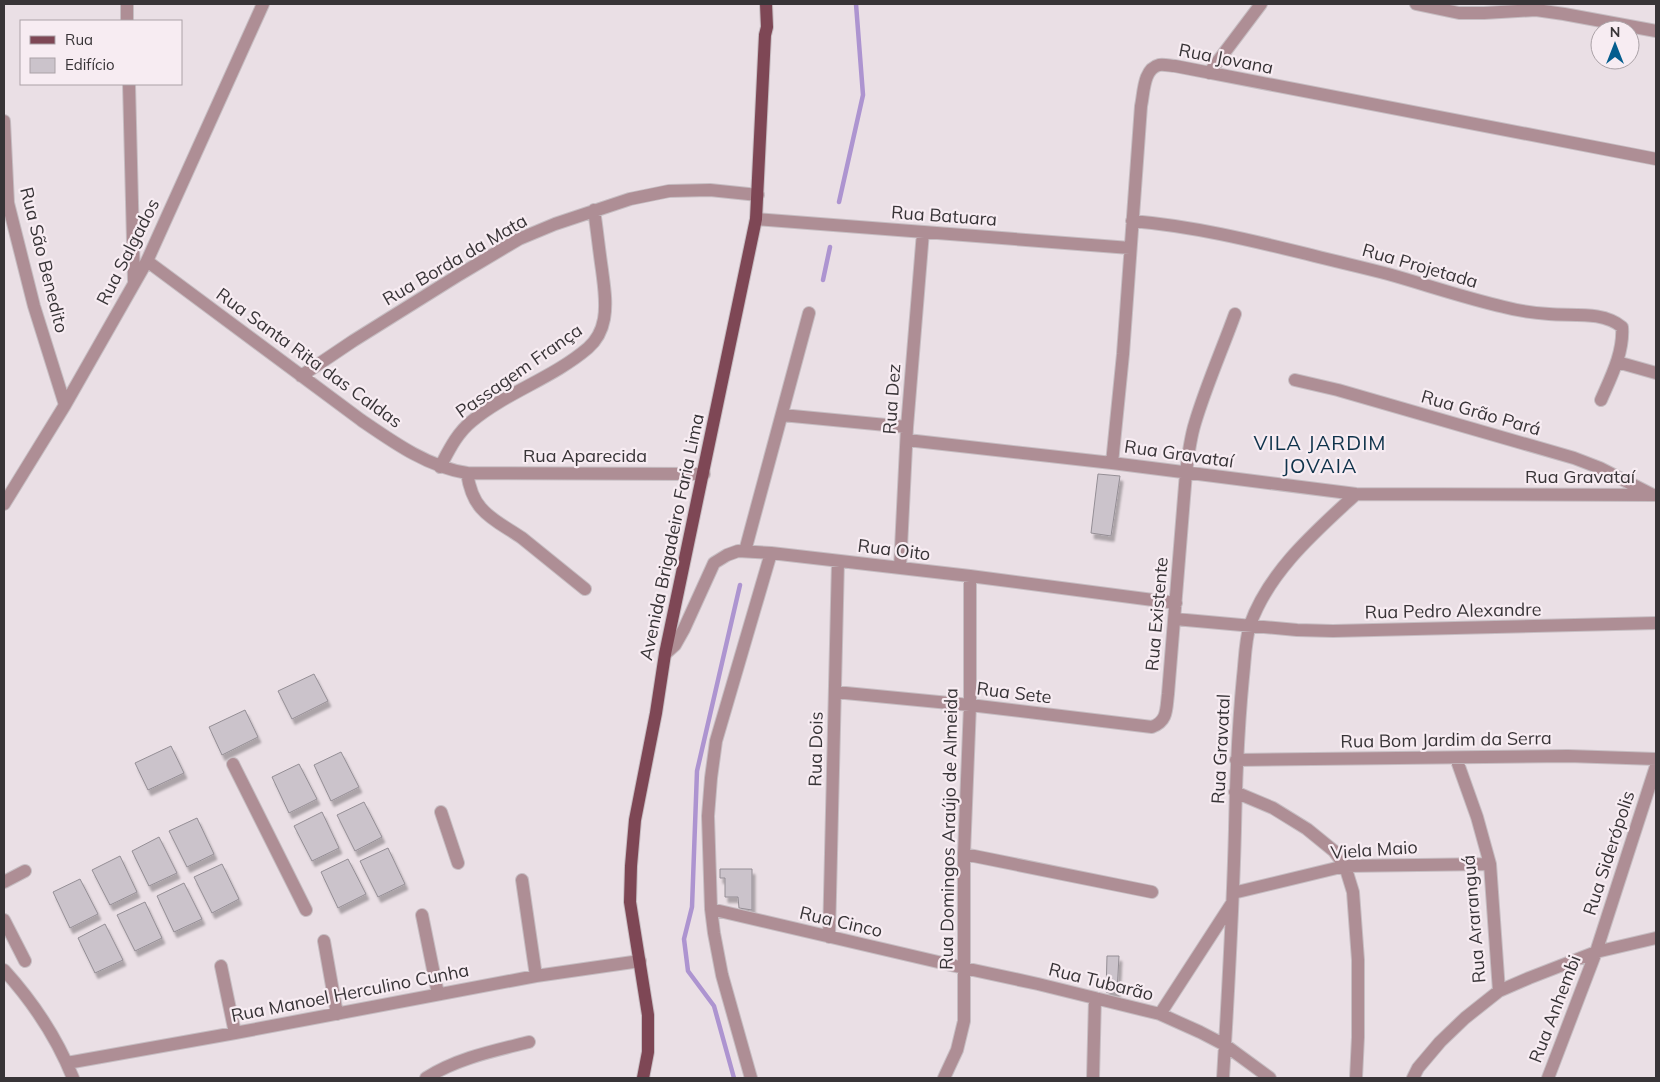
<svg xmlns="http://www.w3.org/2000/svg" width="1660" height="1082" font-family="Mulish,sans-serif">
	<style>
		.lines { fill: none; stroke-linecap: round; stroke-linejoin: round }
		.stream { stroke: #ad94d0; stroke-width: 4.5 }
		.building { fill: #cbc3cb; stroke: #948e95; filter: url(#shadow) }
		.minor-casing { stroke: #c6bdc2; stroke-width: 14 }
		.major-casing { stroke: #c6bdc2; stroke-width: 14 }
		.minor { stroke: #ae8e95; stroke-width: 12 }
		.major { stroke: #7e4755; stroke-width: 12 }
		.labels { text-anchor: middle; stroke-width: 4.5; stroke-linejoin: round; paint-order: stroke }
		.street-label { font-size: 18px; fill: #383437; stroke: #f7ecf2 }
		.quarter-label { font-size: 20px; letter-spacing: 1px; fill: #0f334b; stroke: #f7ecf2 }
	</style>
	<defs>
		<filter id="shadow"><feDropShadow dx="3" dy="5.5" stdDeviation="1" flood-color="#0004"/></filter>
	</defs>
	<rect width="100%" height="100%" fill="#eadfe5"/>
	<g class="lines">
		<!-- stream -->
		<path class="stream" d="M839,202L863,95L856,4
			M823,280L830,247
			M734,1078L714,1006L688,971L684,939L692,907L697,771L740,585"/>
	</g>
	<!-- building -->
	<path class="building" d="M1098,474L1120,476L1111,536L1091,533Z
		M314,674L328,701L292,719L278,691Z
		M245,710L258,737L222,755L209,727Z
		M171,746L184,773L148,790L135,763Z
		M341,752L359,787L331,801L314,765Z
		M299,764L317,799L289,813L272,777Z
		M364,802L382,837L355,851L337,815Z
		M322,812L339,848L312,861L294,826Z
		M197,818L214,854L187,867L169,831Z
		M159,837L177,873L149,886L132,851Z
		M388,848L405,884L378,897L360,861Z
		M120,856L137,892L110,905L92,870Z
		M348,859L366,894L338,908L321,872Z
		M222,864L239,899L212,913L194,877Z
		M720,869H752V910L739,908L738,897H725V878H720Z
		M80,879L98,914L70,928L53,892Z
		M184,883L202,919L174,932L157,896Z
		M145,902L162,938L135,951L117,915Z
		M105,924L123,960L95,973L78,938Z
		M1107,956H1119L1117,992H1106Z"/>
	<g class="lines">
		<!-- minor casing -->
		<g class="minor-casing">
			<path id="minor" d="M127,4V21
				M1416,4L1459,13H1484L1536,10L1564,14L1656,31
				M1209,73L1261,4
				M129,84L134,281
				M4,121L8,203L34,306L65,405
				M756,219L1130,248
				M1132,221C1192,226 1250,240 1307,254C1334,261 1361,267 1388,274C1427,285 1465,298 1504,307C1519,311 1534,313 1549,314C1573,316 1603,311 1622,327C1624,352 1611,377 1601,400
				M147,261L361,420C393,442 428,467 467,473C469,486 472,498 481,508C492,521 508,528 522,538C543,555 564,572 585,589
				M1617,362L1656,373
				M301,376L353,341L457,276L519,239L555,224L630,199L669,191L710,190L758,195
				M1295,380L1338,390L1574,458L1600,468L1651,494
				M782,415L907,427
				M907,440L1112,463L1356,494L1656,495
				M1112,463L1123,354L1141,106C1144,93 1143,69 1159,65C1164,64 1171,66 1175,66L1656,159
				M440,467C449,450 457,433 472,421C507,392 553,378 588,348C596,341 602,330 604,319C607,303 604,286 602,270C599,250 597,230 594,210
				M467,473L704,474
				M4,504L65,405L147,261L263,4
				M745,551L809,313
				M900,568L907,427L923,232
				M1175,619L1297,630L1333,631L1656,623
				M665,654L675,645L684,629L714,563L727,555L738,551L771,553L970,576L1176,603
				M835,692L970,705L1152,727C1168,721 1166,709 1168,694L1186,473C1188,456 1190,439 1195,423C1206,386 1222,350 1235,314
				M1456,758L1477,817L1490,864L1499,991
				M1236,760L1568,756L1656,759
				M233,764L306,910
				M1235,792L1273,808L1307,829L1334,851L1345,866L1353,892L1358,960V1037L1356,1078
				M441,812L458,863
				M964,854L1152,892
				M522,880L536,976
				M4,882L25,871
				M1233,893L1345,866L1490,864
				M711,909L964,968L1038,984L1160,1014L1200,1032L1225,1045L1270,1078
				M422,915L438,994
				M4,920L25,961
				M829,937L838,561
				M324,941L337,1014
				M221,966L235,1033
				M4,970C33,1002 57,1038 73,1078
				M1160,1014L1232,903
				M67,1063L235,1033L536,976L640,961
				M426,1078C458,1058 493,1051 529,1042
				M751,1078L722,975L714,933L711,909L708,816L711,778L716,741L771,553
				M944,1078L957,1050L964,1021V854L970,705V576
				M1093,1078L1095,998
				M1223,1078C1228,995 1233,912 1235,829C1236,778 1238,728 1243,677C1245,660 1245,641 1250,625C1269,571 1316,531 1356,494
				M1413,1078L1418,1068L1440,1042L1465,1018L1499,991L1529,978L1596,952L1656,938
				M1548,1078L1596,952L1656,766"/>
		</g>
		<!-- major casing -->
		<g class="major-casing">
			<path id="major" d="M643,1078L648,1052V1015L630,902L631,866L635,820L656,713L665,654L756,219L765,35L767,27L766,4"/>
		</g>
		<!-- minor -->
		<use href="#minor" class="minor"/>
		<!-- major -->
		<use href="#major" class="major"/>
	</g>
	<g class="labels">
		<!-- street labels -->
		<g class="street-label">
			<text transform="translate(1226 59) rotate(11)" y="6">Rua Jovana</text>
			<text transform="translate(944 216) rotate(4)" y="6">Rua Batuara</text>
			<text transform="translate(128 252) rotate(-63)" y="6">Rua Salgados</text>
			<text transform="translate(44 260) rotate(76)" y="6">Rua São Benedito</text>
			<text transform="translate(455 260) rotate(-30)" y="6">Rua Borda da Mata</text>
			<text transform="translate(1420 266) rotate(16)" y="6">Rua Projetada</text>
			<text transform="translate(309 358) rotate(36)" y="6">Rua Santa Rita das Caldas</text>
			<text transform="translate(519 371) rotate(-35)" y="6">Passagem França</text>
			<text transform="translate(892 399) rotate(-86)" y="6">Rua Dez</text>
			<text transform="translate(1481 413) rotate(16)" y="6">Rua Grão Pará</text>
			<text transform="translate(1179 454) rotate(8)" y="6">Rua Gravataí</text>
			<text x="585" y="462">Rua Aparecida</text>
			<text x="1580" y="483">Rua Gravataí</text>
			<text transform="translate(672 537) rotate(-78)" y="6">Avenida Brigadeiro Faria Lima</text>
			<text transform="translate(894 550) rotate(7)" y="6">Rua Oito</text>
			<text transform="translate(1453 611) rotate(-1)" y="6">Rua Pedro Alexandre</text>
			<text transform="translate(1157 614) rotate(-85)" y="6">Rua Existente</text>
			<text transform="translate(1014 693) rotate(7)" y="6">Rua Sete</text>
			<text transform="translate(1446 740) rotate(-1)" y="6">Rua Bom Jardim da Serra</text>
			<text transform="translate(816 749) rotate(-89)" y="6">Rua Dois</text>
			<text transform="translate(1221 749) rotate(-87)" y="6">Rua Gravatal</text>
			<text transform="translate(949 829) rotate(-89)" y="6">Rua Domingos Araújo de Almeida</text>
			<text transform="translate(1374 850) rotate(-4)" y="6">Viela Maio</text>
			<text transform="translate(1609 853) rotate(-72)" y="6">Rua Siderópolis</text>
			<text transform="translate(1474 919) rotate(-95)" y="6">Rua Araranguá</text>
			<text transform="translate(841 922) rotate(13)" y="6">Rua Cinco</text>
			<text transform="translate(1101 982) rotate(14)" y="6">Rua Tubarão</text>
			<text transform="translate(350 993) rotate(-11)" y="6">Rua Manoel Herculino Cunha</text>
			<text transform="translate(1555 1009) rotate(-69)" y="6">Rua Anhembi</text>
		</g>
		<!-- quarter labels -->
		<g class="quarter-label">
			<text x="1320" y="450">VILA JARDIM<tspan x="1320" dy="23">JOVAIA</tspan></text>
		</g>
	</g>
	<!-- border -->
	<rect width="1660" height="1082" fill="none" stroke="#383437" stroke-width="10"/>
	<!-- legend -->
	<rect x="20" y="20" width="162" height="65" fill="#f7ecf2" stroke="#aba2a7"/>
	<rect x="30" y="36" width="25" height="8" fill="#7e4755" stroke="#aba2a7"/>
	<text x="65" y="45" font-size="15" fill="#383437">Rua</text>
	<rect x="30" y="58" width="25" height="15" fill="#cbc3cb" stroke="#aba2a7"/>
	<text x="65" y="70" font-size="15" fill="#383437">Edifício</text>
	<!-- north arrow -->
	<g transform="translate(1615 45)"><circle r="24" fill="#f7ecf2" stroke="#aba2a7"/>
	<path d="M0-4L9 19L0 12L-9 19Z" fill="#045d8e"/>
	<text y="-8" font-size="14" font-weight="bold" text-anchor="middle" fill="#383437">N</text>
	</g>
</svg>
